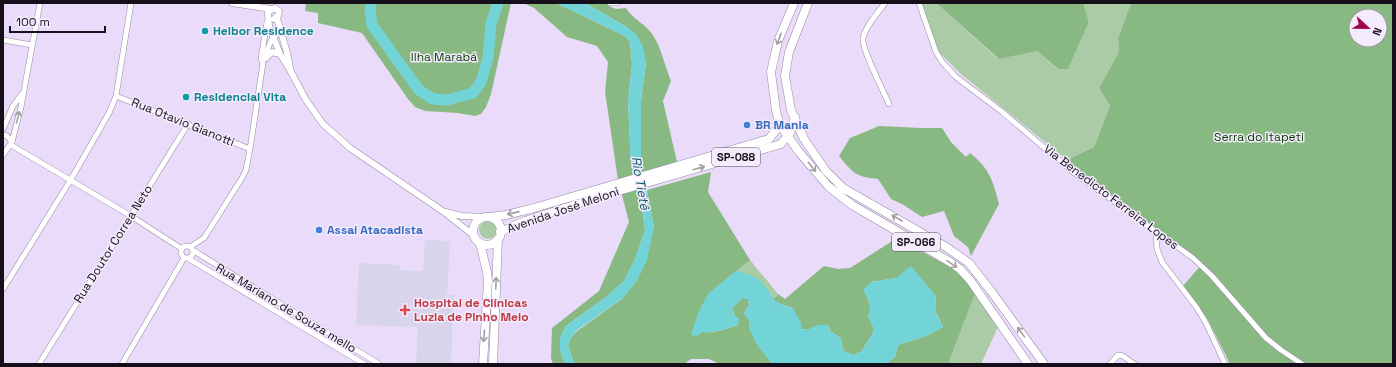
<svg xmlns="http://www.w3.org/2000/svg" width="1396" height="367" font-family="'Space Grotesk',sans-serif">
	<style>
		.medical { fill: #d8d5eb }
		.green { fill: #aacba5 }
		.forest { fill: #89b982; fill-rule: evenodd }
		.water { fill: #73d4d8 }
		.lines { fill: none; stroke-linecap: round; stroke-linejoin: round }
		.river { stroke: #73d4d8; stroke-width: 11 }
		.minor-casing { stroke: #9588a4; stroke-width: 6 }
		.tertiary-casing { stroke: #9588a4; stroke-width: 7 }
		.primary-casing { stroke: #9588a4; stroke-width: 9 }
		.minor { stroke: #fff; stroke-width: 5 }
		.tertiary { stroke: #fff; stroke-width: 6 }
		.primary { stroke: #fff; stroke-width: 8 }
		.oneway { stroke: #a19fa3 }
		.culture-dot { fill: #0f9aa8; stroke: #f4ebfd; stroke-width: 1.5 }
		.shop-dot { fill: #3f7fe0; stroke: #f4ebfd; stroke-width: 1.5 }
		.health-dot { fill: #e0444e; stroke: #f4ebfd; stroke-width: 1.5 }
		.labels { text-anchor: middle; stroke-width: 3; stroke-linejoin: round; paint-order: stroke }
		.shield { fill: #f4ebfd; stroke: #57515d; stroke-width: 1 }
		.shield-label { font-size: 11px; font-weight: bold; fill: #140f19 }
		.culture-label { font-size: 12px; font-weight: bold; fill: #0d838f; stroke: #f4ebfd; text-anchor: start }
		.park-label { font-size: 12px; fill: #083a02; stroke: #f4ebfd }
		.street-label { font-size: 12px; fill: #140f19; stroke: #f4ebfd }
		.shop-label { font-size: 12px; font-weight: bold; fill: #366cbe; stroke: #f4ebfd; text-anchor: start }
		.health-label { font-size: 12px; font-weight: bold; fill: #be3a42; stroke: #f4ebfd; text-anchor: start }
		.water-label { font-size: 13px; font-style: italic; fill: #096063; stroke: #f4ebfd }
	</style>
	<rect width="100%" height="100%" fill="#e9dbf9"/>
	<!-- medical -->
	<path class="medical" d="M425,240L450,241L447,295H454L451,364H416L418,327L356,325L359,263L400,265V270L423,271Z"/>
	<!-- green -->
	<path class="green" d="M922,3H936L998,59L1037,51L1057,69H1068L1089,22L1083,3H1131L1118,38L1119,52L1099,88L1110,106L1094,147L1067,160L961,74L940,53L932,38Z
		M479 230a9 9 0 1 1 18 0a9 9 0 1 1-18 0Z
		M750,260L778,294L773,300C762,281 758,277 736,271Z
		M975,294L998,327L981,364H948Z"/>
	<!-- forest -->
	<path class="forest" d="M306,3H511L491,94L486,107L481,114L475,116L458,113L425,111L415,107L408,99L362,33L318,23V13L305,11Z
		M523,3H556L625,36L630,42L632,64L628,102L631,165L640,193L645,231L635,259L624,281L606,297L566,326L560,338V350L565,364H553L551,358L552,328L599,291L629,222L618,180L605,92L608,62L597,46L567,37L534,8Z
		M585,3H605L611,7L616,9L626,8C633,20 647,24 654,37C661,48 666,69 671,81L663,101L677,162L642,173L641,168V100L646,63L627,27Z
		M936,3H1083L1089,22L1068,69H1058L1037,51L999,59Z
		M1131,3H1393V364H1230L1208,320L1183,286L1202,264L1191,254L1075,168L1067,160L1094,147L1110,106L1099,88L1119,52L1118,38ZM1356,16H1380V40H1356Z
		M879,126L922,128H942L951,142L966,157L970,153C990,169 993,181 999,204L971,256L968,247L954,236L944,211L922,217L902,204L891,199L878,179C856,177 853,173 839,156L850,138Z
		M711,172L708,192L750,260L708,294L702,332C715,333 726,329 738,325L732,308L742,298L748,299L749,305L744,313L750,321L749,328L772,364H720L709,359H691L684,364H575L571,355L568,345L571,338L577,331L623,298L654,227L647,190Z
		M897,238L952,268L965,280L975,294L948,364H886L895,357L898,345L926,336L943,327L935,311L936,296L896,278L871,282L868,300L871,309L868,316L874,328L873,333L861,352L853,355L843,351L841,338L831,332L828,325L808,330L801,329L793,308L780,304L773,300L778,294L785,299L824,266L838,269L850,268Z"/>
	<!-- water -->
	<path class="water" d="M556,3H585L627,27L637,35L643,47L646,63L641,100V168L647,190L654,227L647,260L637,281L623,298L577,330L571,338L568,345L571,355L575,364H565L560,350V338L566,326L606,297L624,281L635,259L645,231L640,193L631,165L628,102L632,64L630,42L625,36Z
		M911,266L936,296L935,312L943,327L926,336L898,345L895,357L886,364H772L757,345L749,328V321L744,313L749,305L748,299L742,298L732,308L734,314L739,319L738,325C726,329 715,333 702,332L697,336L691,335L699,311L708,294L736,271C746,273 757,276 764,285C777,301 770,302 793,308L801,323V329L808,330C813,325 821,324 828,325L831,332L841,338L843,351L853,355L861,352L873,333L874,328L868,316C873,305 868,300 863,290L871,282L896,278Z"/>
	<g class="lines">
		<!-- river -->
		<path class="river" d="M371,3L370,9L372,25L419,90L433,99L447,100L473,93L481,82L488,58L491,24L498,3"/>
		<!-- minor casing -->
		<g class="minor-casing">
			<path id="minor" d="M610,3H617
				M885,3C878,13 866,25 863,38C861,48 884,92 889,104
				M919,3L936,52L943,63L956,77L1001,111L1073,172L1193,258L1212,276L1266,338L1281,350L1302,364
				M3,40L32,45
				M265,59C269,46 268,41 280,32
				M116,96L250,149
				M3,129L13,106L21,95
				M3,135L7,136L12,142L3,155
				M12,142L21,107L40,3
				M11,145L131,216L182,249
				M1156,231L1157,249L1162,262L1197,308L1206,323L1225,364
				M181 252a6 6 0 1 1 12 0a6 6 0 1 1-12 0Z
				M190,247L204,238L242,178L246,170L250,149L263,63L261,59L267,22
				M194,251L379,364
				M189,259L364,364
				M3,289L70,181L109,113L116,96L131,3
				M39,364L188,124
				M122,364L184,258
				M1110,364L1118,355L1123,356L1134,364"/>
		</g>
		<!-- tertiary casing -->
		<g class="tertiary-casing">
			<path id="tertiary" d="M232,3L271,9
				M269,11L275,8L279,11L278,16L274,19
				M268,13L269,26L280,54L290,70L306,100L323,124L350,148L444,212L473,235
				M277,18C281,35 288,51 290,68
				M266,58L272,52L280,54
				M446,212L462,216L484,217"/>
		</g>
		<!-- primary casing -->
		<g class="primary-casing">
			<path id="primary" d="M794,3L778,41L771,72L776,111L780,125L799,152L828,186L852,205L950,262L960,269L970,280L1028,364
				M808,3L789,52L785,76L791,110L804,139L826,171L843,188L946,247L969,263L991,291L1044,364
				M489,217L506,215L534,208L769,139L780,125
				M473 231a14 14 0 1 1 28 0a14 14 0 1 1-28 0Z
				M500,232L525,221L605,195L781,144L790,133L795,117
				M480,243L487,272L488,281L483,364
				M493,364L498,239"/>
		</g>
		<!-- minor -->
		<use href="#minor" class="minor"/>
		<!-- tertiary -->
		<use href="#tertiary" class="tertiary"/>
		<!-- primary -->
		<use href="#primary" class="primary"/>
	</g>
	<!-- one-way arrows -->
	<defs><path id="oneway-shaft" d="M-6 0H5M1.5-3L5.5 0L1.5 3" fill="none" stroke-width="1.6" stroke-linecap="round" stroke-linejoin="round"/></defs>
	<g class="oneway">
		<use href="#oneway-shaft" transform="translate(779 39) rotate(110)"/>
		<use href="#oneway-shaft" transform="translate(18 117) rotate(-76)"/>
		<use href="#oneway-shaft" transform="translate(812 167) rotate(52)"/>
		<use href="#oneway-shaft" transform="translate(699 168) rotate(-16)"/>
		<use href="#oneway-shaft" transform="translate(513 213) rotate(167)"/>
		<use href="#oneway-shaft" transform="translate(897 218) rotate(-150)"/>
		<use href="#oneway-shaft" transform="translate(952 264) rotate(34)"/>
		<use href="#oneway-shaft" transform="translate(496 283) rotate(-88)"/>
		<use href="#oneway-shaft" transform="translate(1021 332) rotate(-126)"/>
		<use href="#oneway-shaft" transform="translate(484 336) rotate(94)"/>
	</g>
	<!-- markers -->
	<g class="culture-dot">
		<circle cx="205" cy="31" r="4"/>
		<circle cx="186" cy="97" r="4"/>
	</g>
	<g class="shop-dot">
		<circle cx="747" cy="125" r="4"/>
		<circle cx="319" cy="230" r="4"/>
	</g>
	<path class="health-dot" d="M403 304h4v4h4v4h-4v4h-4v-4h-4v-4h4z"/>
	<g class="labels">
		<!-- shield labels -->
		<g class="shield">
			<rect x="712" y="148" width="48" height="18" rx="3"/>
			<rect x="892" y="233" width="48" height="18" rx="3"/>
		</g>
		<g class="shield-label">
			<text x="736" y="161">SP-088</text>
			<text x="916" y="246">SP-066</text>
		</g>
		<!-- culture labels -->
		<g class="culture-label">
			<text x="213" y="35">Helbor Residence</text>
			<text x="194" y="101">Residencial Vita</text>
		</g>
		<!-- park labels -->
		<g class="park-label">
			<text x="444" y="61">Ilha Marabá</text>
			<text x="1259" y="141">Serra do Itapeti</text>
		</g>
		<!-- street labels -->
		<g class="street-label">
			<text transform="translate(183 122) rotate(22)" y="4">Rua Otavio Gianotti</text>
			<text transform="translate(1111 197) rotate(37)" y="4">Via Benedicto Ferreira Lopes</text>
			<text transform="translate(563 210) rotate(-19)" y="4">Avenida José Meloni</text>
			<text transform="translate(113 244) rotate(-58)" y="4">Rua Doutor Correa Neto</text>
			<text transform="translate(286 308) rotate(31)" y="4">Rua Mariano de Souza mello</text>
		</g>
		<!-- shop labels -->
		<g class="shop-label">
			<text x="755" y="129">BR Mania</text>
			<text x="327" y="234">Assaí Atacadista</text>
		</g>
		<!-- health labels -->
		<g class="health-label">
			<text x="414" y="307">Hospital de Clínicas<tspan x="414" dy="14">Luzia de Pinho Melo</tspan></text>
		</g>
		<!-- water labels -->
		<g class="water-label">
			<text transform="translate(641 183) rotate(80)" y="5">Rio Tietê</text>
		</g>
	</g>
	<!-- border -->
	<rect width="1396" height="367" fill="none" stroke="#140f19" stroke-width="8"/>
	<!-- north arrow -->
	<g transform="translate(1368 28) rotate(112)"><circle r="19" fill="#f4ebfd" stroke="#9a93a2"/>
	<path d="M0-3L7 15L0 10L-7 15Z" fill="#9f074d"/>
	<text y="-6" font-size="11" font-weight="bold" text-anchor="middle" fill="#140f19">N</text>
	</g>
	<!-- scale -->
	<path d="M10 26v6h95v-6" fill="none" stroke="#140f19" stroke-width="2"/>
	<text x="16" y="26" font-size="12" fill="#140f19" stroke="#f4ebfd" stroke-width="3" paint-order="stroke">100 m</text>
</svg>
